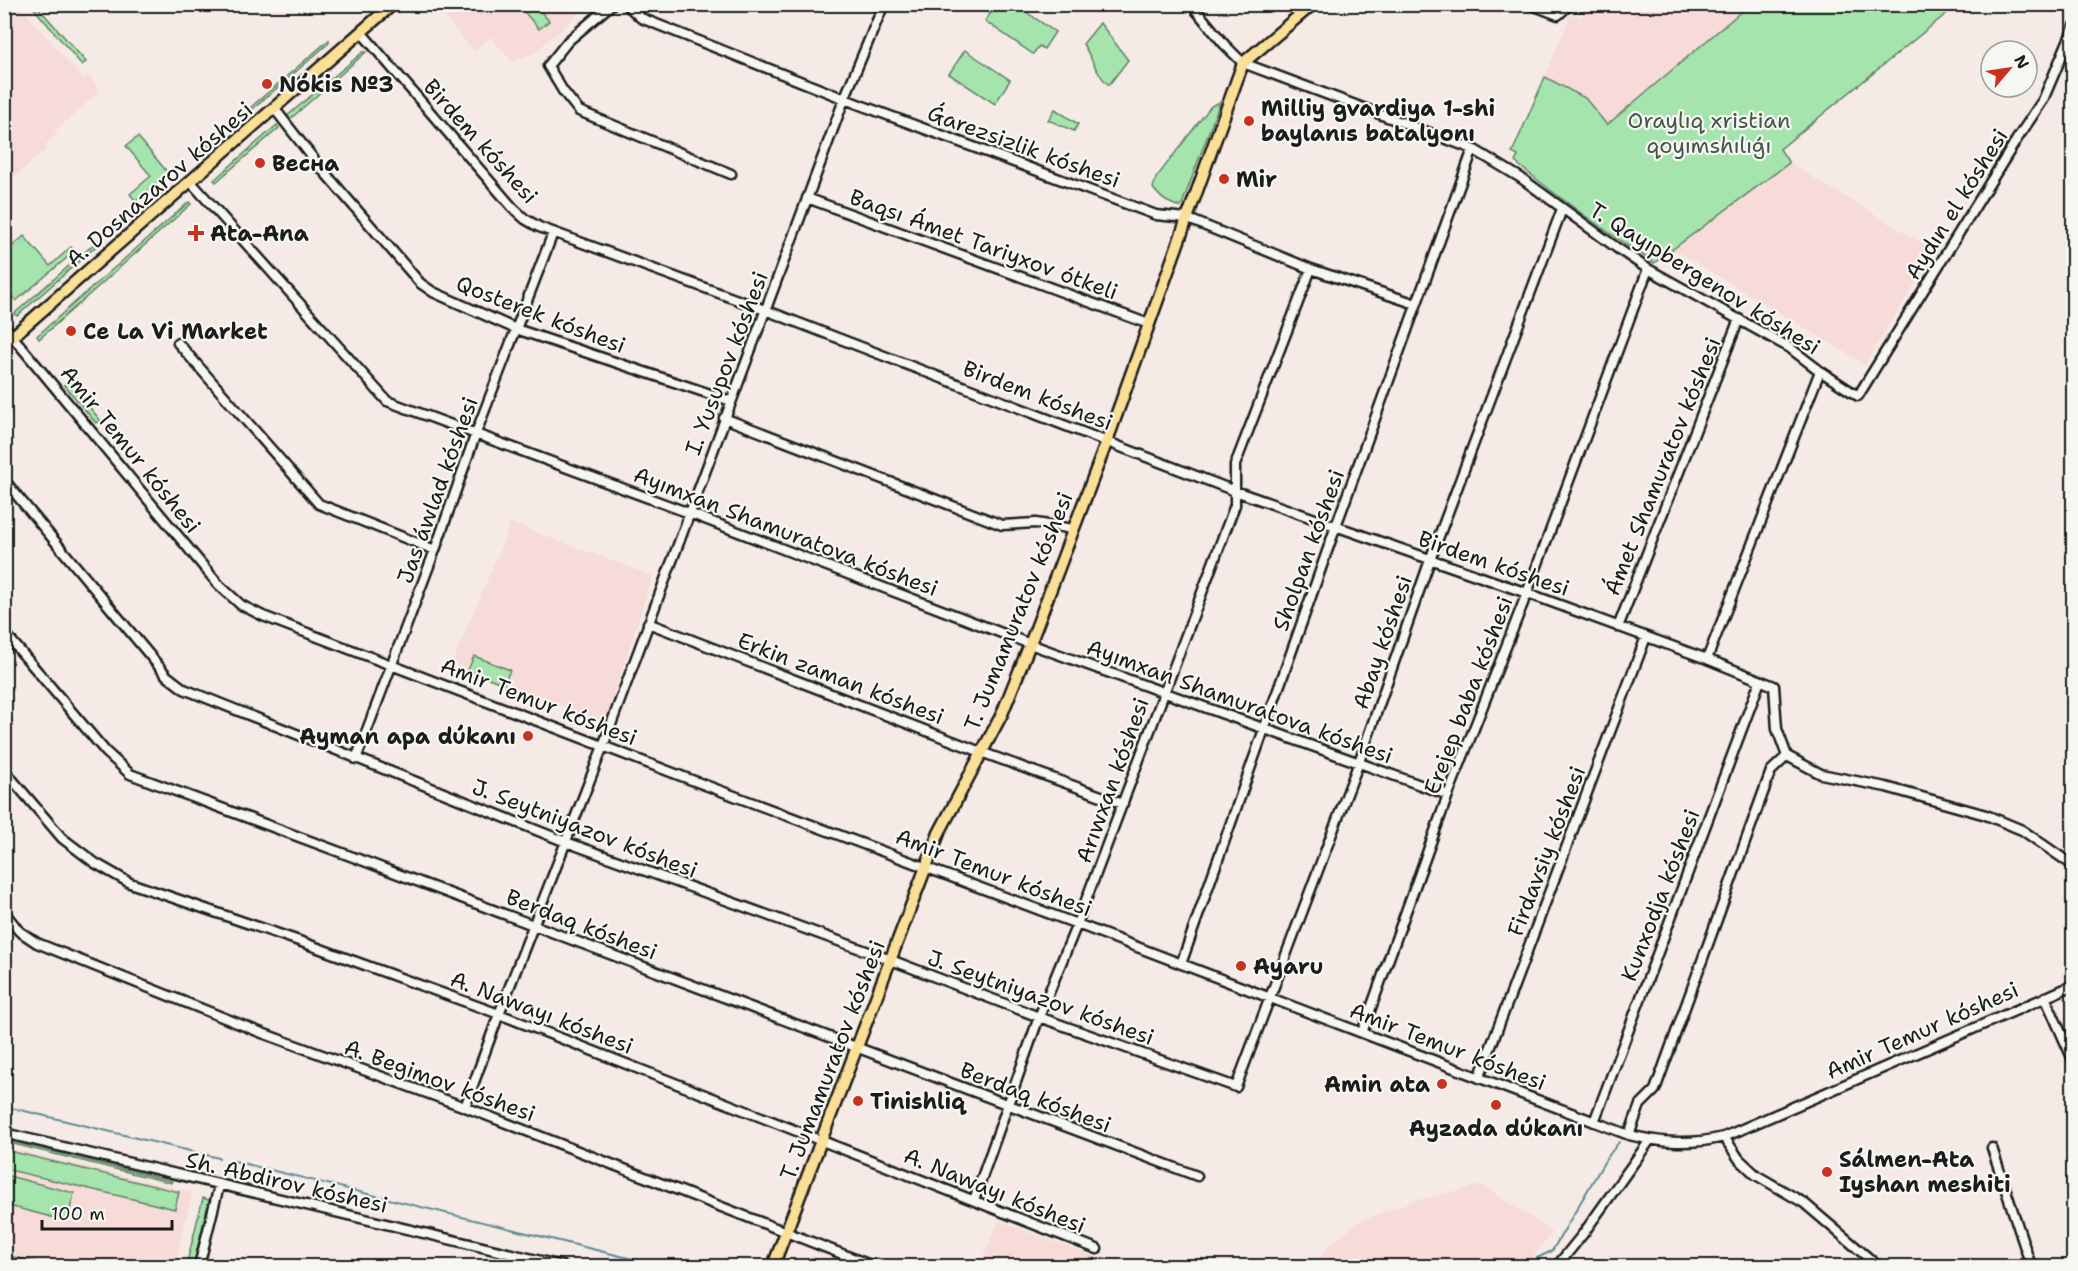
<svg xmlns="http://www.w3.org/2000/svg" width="2078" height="1271" font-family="'Shantell Sans',sans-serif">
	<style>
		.built { fill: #f6dbd8 }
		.green { fill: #a5e5ad; stroke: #608064; stroke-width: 1.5 }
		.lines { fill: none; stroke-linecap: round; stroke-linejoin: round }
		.stream { stroke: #5c8c94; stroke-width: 2 }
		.minor-casing { stroke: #1c1c1c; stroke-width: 13 }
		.major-casing { stroke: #1c1c1c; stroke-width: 15 }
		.minor { stroke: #f6f6f2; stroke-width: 8 }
		.major { stroke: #fadf96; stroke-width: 10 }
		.poi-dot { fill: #c8321e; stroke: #f6f6f2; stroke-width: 2 }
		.labels { text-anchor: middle; stroke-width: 4.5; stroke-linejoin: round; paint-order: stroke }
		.poi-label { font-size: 22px; font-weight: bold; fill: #1c1c1c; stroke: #f6f6f2; text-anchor: start }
		.park-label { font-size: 22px; fill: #455848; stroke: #f6f6f2 }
		.street-label { font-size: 22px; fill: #1c1c1c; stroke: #f6f6f2 }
	</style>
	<rect width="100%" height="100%" fill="#f6eae6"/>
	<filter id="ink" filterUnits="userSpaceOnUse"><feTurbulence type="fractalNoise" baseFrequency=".0167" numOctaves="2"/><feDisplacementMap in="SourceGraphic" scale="12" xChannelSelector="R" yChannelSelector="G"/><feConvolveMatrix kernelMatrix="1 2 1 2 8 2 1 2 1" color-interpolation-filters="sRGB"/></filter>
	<g filter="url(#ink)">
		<!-- built -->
		<path class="built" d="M4,5H19L83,79L89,75L100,91L55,131L57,134L44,146L47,149L11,180L4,173Z
			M434,5H589L534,53L512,62L491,37L474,51Z
			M1587,5H1749L1607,125L1585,98L1545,77L1571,14L1581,17Z
			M1789,163L1935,251L1865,364L1673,249Z
			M511,523L653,576L604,723L452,664Z
			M5,1147L192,1192L175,1266H5Z
			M1482,1185L1552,1232L1526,1266H1312L1331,1244L1358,1222L1413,1201Z
			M999,1221L1101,1259L1099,1266H979Z"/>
		<!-- green -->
		<path class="green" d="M31,5H36L86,62L82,65Z
			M523,5H535L549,21L539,29L520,7Z
			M996,5H1016L1055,32L1044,49L1039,46L1033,54L985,21Z
			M1749,5H1957L1780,149L1789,163L1654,263C1606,232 1559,198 1515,162L1518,156L1512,153L1545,77L1585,98L1607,125Z
			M1100,23L1128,60L1109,85C1096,74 1092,58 1083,44Z
			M329,40V43L195,159L193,157Z
			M965,50L1010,80L995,104L949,74Z
			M363,52H366L289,120L286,117Z
			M1220,102L1181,207C1167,203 1161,199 1153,188L1156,178L1211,106Z
			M1055,109L1078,124L1074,131L1048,120Z
			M277,125L279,128L216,182L214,180Z
			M138,137L168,173L136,201L130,194L151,176L126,146Z
			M189,202L191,204L39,339L37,336Z
			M24,236L50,266L71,247L75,251L16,301L5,287V253Z
			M102,237L103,240L17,316L14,314Z
			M68,381L101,421L96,423L64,385Z
			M474,656L510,670L504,684L468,670Z
			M5,1140L172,1181L171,1183L5,1142Z
			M5,1150L179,1192L175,1209L5,1169Z
			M5,1175L74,1193L67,1221L5,1205Z
			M203,1198L209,1200L193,1266H186Z
			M4,1255H5L51,1266H5Z"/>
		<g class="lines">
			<!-- stream -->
			<path class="stream" d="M4,1106L219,1158
				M230,1160L661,1266
				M1531,1266L1537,1258L1552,1251L1606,1159L1619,1142"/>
			<!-- minor casing -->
			<g class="minor-casing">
				<path id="minor" d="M612,4L568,41L548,66L563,91L579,111L731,174
					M626,4L641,18L855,103L1156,215L1186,218L1311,269L1416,304
					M1191,4L1224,44L1243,63L1473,149L1521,178L1617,248L1648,269L1790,348L1820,371L1858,396L2017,139L2043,100L2074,27
					M1529,4L1558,15L1570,4
					M361,32L513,208L525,219L539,227L765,310L1235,491L1527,593L1707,659L1774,686L1777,729L1787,756L1821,774L1886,787L1986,815L2022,830L2074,866
					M274,108L320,167L420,283L433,292L516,329L731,401
					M191,182L387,401L689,513L1038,647L1448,795
					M807,198L1149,324
					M13,337L218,584L241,605L263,616L689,779L1077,924L1629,1135C1662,1143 1691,1145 1724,1137L2074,985
					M178,343L319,504L435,550
					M724,418L1002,525L1036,523L1073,529
					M4,480L167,676L184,689L566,842L891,960L1039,1017L1236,1087L1359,762L1430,560L1562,209
					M648,623L981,752L1123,804
					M1618,627L1739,319
					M4,632L106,752L130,774C487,905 841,1045 1197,1176
					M1707,659L1820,371
					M356,759L435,550L476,433L553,233
					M4,770L62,838L95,863L130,883L299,941L499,1014L1097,1249
					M4,912L19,931L37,943L262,1033L465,1107L873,1266
					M1181,964L1336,526L1473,149
					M2045,997L2074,1062
					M1362,1033L1448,795L1527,593L1648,269
					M1479,1078L1646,637
					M465,1107L499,1014L603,746L845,97L884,4
					M1594,1122L1760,681
					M4,1133L562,1266
					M1629,1135L1640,1105L1655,1090L1771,771L1787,756
					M1724,1137L1739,1159L1756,1175L1804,1203L1878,1266
					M1992,1148L2031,1266
					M974,1200L1039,1017L1077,924L1235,505V465L1311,269
					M199,1266L219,1186
					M1557,1266L1583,1234L1650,1140"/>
			</g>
			<!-- major casing -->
			<g class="major-casing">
				<path id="major" d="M4,327L13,337
					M4,344L393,4
					M773,1266L939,833L1002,714L1030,644L1107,441L1243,63L1313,4"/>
			</g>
			<!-- minor -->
			<use href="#minor" class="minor"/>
			<!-- major -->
			<use href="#major" class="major"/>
		</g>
	</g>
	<!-- markers -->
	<g class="poi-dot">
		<circle cx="267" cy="84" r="6"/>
		<circle cx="1249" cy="121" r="6"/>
		<circle cx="260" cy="163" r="6"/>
		<circle cx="1224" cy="179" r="6"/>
		<path d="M193 224h6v6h6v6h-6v6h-6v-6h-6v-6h6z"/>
		<circle cx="71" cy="331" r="6"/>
		<circle cx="528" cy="736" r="6"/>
		<circle cx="1241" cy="966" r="6"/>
		<circle cx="1442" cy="1084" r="6"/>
		<circle cx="858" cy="1101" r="6"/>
		<circle cx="1496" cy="1105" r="6"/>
		<circle cx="1827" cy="1172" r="6"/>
	</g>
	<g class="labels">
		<!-- poi labels -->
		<g class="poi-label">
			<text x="279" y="92">Nókis №3</text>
			<text x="1261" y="116">Milliy gvardiya 1-shi<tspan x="1261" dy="25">baylanıs batalyonı</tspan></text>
			<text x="272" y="171">Весна</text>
			<text x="1236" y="187">Mir</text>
			<text x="210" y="241">Ata-Ana</text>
			<text x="83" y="339">Ce La Vi Market</text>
			<text x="516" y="744" text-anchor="end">Ayman apa dúkanı</text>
			<text x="1253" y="974">Ayaru</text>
			<text x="1430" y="1092" text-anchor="end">Amin ata</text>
			<text x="870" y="1109">Tinishliq</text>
			<text x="1496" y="1136" text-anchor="middle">Ayzada dúkanı</text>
			<text x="1839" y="1167">Sálmen-Ata<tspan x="1839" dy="25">Iyshan meshiti</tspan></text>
		</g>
		<!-- park labels -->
		<g class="park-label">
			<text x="1709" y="128">Oraylıq xristian<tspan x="1709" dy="25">qoyımshılıǵı</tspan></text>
		</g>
		<!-- street labels -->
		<g class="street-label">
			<text transform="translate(481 141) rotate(48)" y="8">Birdem kóshesi</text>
			<text transform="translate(1024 146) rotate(20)" y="8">Ǵarezsizlik kóshesi</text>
			<text transform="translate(159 184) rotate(-41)" y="8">A. Dosnazarov kóshesi</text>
			<text transform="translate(1956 204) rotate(-58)" y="8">Aydın el kóshesi</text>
			<text transform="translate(984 244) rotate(20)" y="8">Baqsı Ámet Tariyxov ótkeli</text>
			<text transform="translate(1705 278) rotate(32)" y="8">T. Qayıpbergenov kóshesi</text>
			<text transform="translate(541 314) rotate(21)" y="8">Qosterek kóshesi</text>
			<text transform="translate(726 363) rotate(-69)" y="8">I. Yusupov kóshesi</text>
			<text transform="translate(1038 395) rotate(21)" y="8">Birdem kóshesi</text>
			<text transform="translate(131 449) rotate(51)" y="8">Amir Temur kóshesi</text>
			<text transform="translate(1662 466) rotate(-68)" y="8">Ámet Shamuratov kóshesi</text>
			<text transform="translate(437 490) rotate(-70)" y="8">Jas áwlad kóshesi</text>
			<text transform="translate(786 531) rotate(21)" y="8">Ayımxan Shamuratova kóshesi</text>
			<text transform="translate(1308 550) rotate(-70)" y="8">Sholpan kóshesi</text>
			<text transform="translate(1494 563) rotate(19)" y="8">Birdem kóshesi</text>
			<text transform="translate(1018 611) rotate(-68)" y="8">T. Jumamuratov kóshesi</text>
			<text transform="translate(1382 642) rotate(-71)" y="8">Abay kóshesi</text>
			<text transform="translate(841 678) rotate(21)" y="8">Erkin zaman kóshesi</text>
			<text transform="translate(1468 695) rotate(-69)" y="8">Erejep baba kóshesi</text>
			<text transform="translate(539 701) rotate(21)" y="8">Amir Temur kóshesi</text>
			<text transform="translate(1240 701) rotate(20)" y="8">Ayımxan Shamuratova kóshesi</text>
			<text transform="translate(1112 780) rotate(-70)" y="8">Arıwxan kóshesi</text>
			<text transform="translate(585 828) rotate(21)" y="8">J. Seytniyazov kóshesi</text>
			<text transform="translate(1546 851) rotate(-69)" y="8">Firdavsiy kóshesi</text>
			<text transform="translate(994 872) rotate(21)" y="8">Amir Temur kóshesi</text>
			<text transform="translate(1660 895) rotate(-69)" y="8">Kunxodja kóshesi</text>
			<text transform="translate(582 924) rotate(21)" y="8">Berdaq kóshesi</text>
			<text transform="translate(1041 997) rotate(20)" y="8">J. Seytniyazov kóshesi</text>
			<text transform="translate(542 1012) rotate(21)" y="8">A. Nawayı kóshesi</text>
			<text transform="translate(1922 1030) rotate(-24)" y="8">Amir Temur kóshesi</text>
			<text transform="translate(1448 1046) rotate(21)" y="8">Amir Temur kóshesi</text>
			<text transform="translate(832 1060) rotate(-69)" y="8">T. Jumamuratov kóshesi</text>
			<text transform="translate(440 1080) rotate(20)" y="8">A. Begimov kóshesi</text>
			<text transform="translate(1036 1097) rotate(21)" y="8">Berdaq kóshesi</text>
			<text transform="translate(287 1182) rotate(13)" y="8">Sh. Abdirov kóshesi</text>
			<text transform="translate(995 1190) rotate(22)" y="8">A. Nawayı kóshesi</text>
		</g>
	</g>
	<!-- margin -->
	<rect width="2078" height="1271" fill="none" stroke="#f6f6f2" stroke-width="24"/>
	<rect x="12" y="12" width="2054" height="1247" fill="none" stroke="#1c1c1c" stroke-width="2" filter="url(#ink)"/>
	<!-- north arrow -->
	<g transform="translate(2009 69) rotate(61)"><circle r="28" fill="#f6f6f2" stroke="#9f9f9c" stroke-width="1.5"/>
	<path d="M0-4.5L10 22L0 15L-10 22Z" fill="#c8321e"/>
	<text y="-9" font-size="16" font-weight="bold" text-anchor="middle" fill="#1c1c1c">N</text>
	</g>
	<!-- scale -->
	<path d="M42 1220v9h130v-9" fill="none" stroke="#1c1c1c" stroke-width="3"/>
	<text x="51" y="1220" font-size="18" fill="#1c1c1c" stroke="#f6f6f2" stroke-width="4.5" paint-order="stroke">100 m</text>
</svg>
